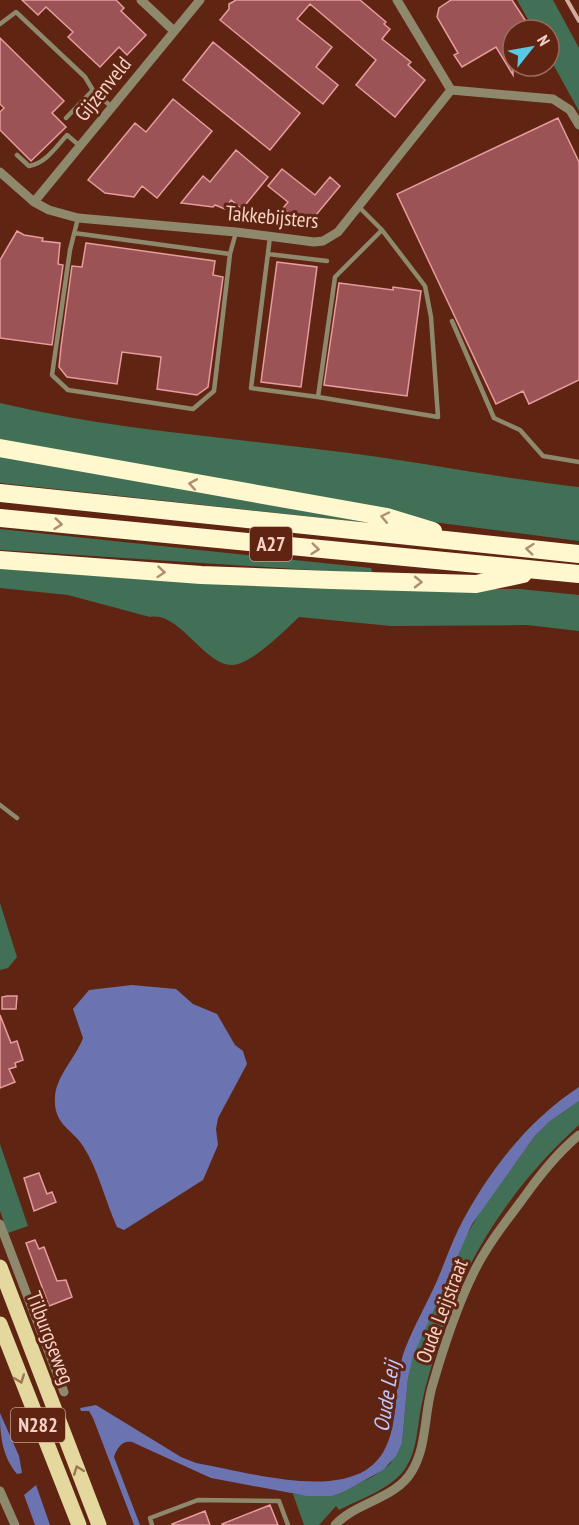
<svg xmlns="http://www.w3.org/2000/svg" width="579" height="1525" font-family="'PT Sans Narrow',sans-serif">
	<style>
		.green { fill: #417056 }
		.water { fill: #6c73b1 }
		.building { fill: #9b5356; stroke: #e79c9e; stroke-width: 1.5 }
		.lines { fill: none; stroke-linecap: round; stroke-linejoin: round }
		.service { stroke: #8e896d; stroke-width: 4.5 }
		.minor { stroke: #8e896d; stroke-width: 9 }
		.primary { stroke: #e4d89e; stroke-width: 15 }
		.motorway { stroke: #fff7ce; stroke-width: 18 }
		.rail { stroke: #d4ab9d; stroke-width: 4 }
		.oneway { stroke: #af8e70 }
		.oneway2 { stroke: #9b7651 }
		.labels { text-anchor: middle; stroke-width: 6; stroke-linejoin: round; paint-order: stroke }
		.shield { fill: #5f2512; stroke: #c99e90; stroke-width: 1.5 }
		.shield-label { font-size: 20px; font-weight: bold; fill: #f6d2c6 }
		.street-label { font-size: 21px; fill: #f6d2c6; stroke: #5f2512 }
		.water-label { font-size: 22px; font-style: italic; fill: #c0c7fd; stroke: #5f2512 }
	</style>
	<rect width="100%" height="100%" fill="#5f2512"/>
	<!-- green -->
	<path class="green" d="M517,0H553L579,48V111L549,57V30H534Z
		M0,403C112,430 227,437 341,452C421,462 499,478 579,487V541L433,522L0,441Z
		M0,453L370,523L0,483Z
		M0,529L371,568L373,574L0,550Z
		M0,566L447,589H520L579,595V631L527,625L391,626L299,617C285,630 251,665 232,665C204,665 179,611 150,617L68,595L0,588Z
		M0,903L17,957L8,968L0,970Z
		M579,1101V1125C511,1186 459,1266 435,1355C430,1371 425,1387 422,1403C417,1425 418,1450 405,1469C391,1489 360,1499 339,1510L336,1506L319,1525H304L293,1494L332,1496L372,1477L390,1464L402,1443L408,1378L412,1356L465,1238L481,1210L534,1137L549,1122Z
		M0,1144L28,1226L8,1233L0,1211Z"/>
	<!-- water -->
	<path class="water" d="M132,985L176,989L193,1004L217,1014L235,1045L243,1051L247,1064L218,1118L216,1129L218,1145L203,1180L124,1230L117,1227C105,1201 99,1171 83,1146C71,1128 53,1125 55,1096C57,1075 76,1057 83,1038L73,1009L89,990Z
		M579,1087V1101L549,1122L534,1137L472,1224L413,1356L408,1378L402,1443L396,1456L383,1470L345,1491L332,1496H307L211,1478L132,1442C122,1440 117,1448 114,1457L140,1525H134L93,1418L89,1411H81L80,1408L96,1405L181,1457L196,1463C243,1471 324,1496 366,1470C405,1445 390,1388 405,1349C414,1326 426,1305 436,1283C444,1265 450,1246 459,1228C486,1174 528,1120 579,1087Z
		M0,1413L19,1456L22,1473L17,1474C2,1456 0,1435 0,1413Z
		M36,1485L50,1525H35L24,1495Z"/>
	<!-- building -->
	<path class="building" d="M22,0H116L124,8L121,11L146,35L127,55L119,47L100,67L68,37L73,32L46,7L38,15Z
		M236,0H360L386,22L384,24L390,29L382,39L411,62L408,65L425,80L395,117L356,85L376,60L310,4L297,19L332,47L316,67L338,85L323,104L220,20L229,9V4Z
		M451,0H512L527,23L513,30V75L496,47L462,67L454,55L458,53L437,17L439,8Z
		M0,38L64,101L52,113L66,127L31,161L0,130V112L4,108L0,104Z
		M213,42L300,113L270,150L183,80Z
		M173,99L212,131L157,198L142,186L134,197L105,193L88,180L135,123L146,132Z
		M558,118L579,162V380L529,404L523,391L496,404L397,194Z
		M236,150L268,177L242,209L231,200L225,209L215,205L213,207L181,203L203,176L210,182Z
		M282,169L315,195L330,177L340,186L311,221L295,218L283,208L288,202L268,186Z
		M17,231L24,235L43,238L42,241L60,243L58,264L63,265L52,345L0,338V260Z
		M86,243L215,261L213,275L223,277L208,387L197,395L157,389L161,357L122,352L117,384L67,377L59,367L61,347L72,266L82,267Z
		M277,262L317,267L301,387L261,382Z
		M339,283L393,290V287L421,291L407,396L324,385Z
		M7,996H17L16,1009H2V997Z
		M0,1015L11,1043L17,1041L23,1060L15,1063L16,1067L9,1069L15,1082L0,1088Z
		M39,1173L47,1194L52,1192L56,1202L34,1211L24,1178Z
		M35,1240L39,1249L44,1247L57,1281L66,1280L72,1297L49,1306L26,1243Z
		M270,1505L278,1525H222V1524Z
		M205,1511L210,1525H172V1524Z"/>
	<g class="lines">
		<!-- service -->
		<path class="service" d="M0,24L16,12L85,77L94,92L112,107
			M66,118L93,90
			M17,155L29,166C46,163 56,147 67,135L80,146
			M358,206L382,230L425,286L431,317L438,417L318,397L335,277L382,230
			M78,218L70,250L52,375L68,390L193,409L214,391L230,254L236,232
			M74,233L230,254
			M270,237L251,388L318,397
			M268,254L327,261
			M452,321L494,418L520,430L543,456L579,462
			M0,805L17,818
			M152,1525L150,1518L198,1500L279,1501L288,1525"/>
		<!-- minor -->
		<path class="minor" d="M141,0L174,31
			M451,90L553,99L570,110L579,125
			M0,172L34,202L49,210L78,218L236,232L314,242L323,241L338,232L451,90L397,0
			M34,202L200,0
			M0,1224L64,1392
			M0,1491L15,1525
			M335,1525C356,1502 396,1499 412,1471C427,1446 424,1415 432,1387C443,1349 455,1311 472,1276C485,1248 504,1224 522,1200C539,1176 556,1154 579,1135"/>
		<!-- primary -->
		<path class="primary" d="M0,1267L99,1525
			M0,1324L79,1525"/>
		<!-- motorway -->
		<path class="motorway" d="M0,448L387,517L433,531
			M0,493L579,554
			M0,518L579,574
			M0,560L201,575L331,580L476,584L523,574"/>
		<!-- rail -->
		<path class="rail" d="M567,0L579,21"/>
	</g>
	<!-- one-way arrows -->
	<defs><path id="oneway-chevron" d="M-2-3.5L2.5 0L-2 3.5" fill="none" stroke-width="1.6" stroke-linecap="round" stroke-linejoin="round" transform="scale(1.5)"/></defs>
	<g class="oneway">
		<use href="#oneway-chevron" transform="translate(193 484) rotate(-170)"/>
		<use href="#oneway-chevron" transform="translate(385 517) rotate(-168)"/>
		<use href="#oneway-chevron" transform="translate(58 524) rotate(6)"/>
		<use href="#oneway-chevron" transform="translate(315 549) rotate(6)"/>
		<use href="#oneway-chevron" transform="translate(530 549) rotate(-174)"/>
		<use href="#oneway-chevron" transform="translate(161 572) rotate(5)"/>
		<use href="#oneway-chevron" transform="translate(418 582) rotate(1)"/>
	</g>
	<g class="oneway2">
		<use href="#oneway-chevron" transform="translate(20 1379) rotate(70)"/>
		<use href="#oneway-chevron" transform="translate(78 1470) rotate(-111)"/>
	</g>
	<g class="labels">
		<!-- shield labels -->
		<g class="shield">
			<rect x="250" y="527" width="42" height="34" rx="4.5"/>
			<rect x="11" y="1408" width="54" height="34" rx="4.5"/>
		</g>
		<g class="shield-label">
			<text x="271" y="551">A27</text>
			<text x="38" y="1432">N282</text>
		</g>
		<!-- street labels -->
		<g class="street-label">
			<text transform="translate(103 89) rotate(-51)" y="7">Gijzenveld</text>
			<text transform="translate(272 217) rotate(5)" y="7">Takkebijsters</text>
			<text transform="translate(442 1311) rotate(-69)" y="7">Oude Leijstraat</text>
			<text transform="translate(50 1338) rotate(69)" y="7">Tilburgseweg</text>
		</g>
		<!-- water labels -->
		<g class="water-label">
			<text transform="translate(386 1396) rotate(-81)" y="8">Oude Leij</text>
		</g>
	</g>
	<!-- north arrow -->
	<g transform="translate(531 48) rotate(59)"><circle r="28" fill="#5f2512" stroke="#9b6a5a" stroke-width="1.5"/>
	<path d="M0-4.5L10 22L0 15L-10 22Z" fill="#5ac8e5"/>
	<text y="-9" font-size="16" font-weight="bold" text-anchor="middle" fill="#f6d2c6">N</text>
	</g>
</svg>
